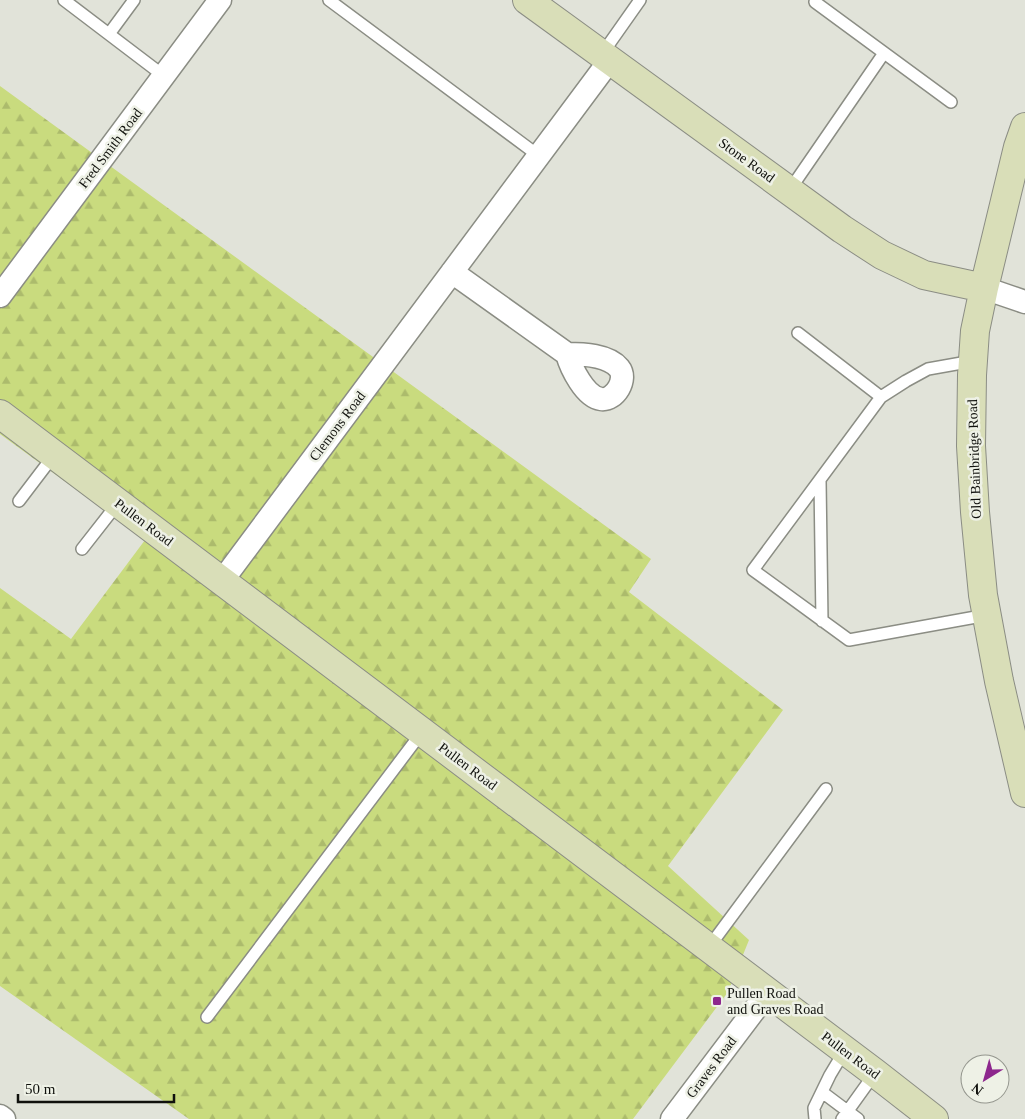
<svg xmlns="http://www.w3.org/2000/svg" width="1025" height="1119" font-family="'Times New Roman',serif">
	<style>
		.forest { fill: url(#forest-firs) }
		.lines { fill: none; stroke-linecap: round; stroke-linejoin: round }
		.lane-casing { stroke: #8b8d84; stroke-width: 14 }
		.street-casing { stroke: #8b8d84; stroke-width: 25 }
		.secondary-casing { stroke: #8b8d84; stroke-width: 30 }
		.lane { stroke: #fff; stroke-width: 11 }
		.street { stroke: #fff; stroke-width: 22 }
		.secondary { stroke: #d9deb8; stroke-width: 28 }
		.poi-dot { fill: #8d278d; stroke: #eef1e6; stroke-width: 2 }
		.labels { text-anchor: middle; stroke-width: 5; stroke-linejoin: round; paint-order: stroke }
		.street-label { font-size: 14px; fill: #10110d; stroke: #eef1e6 }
		.poi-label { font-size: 14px; fill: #10110d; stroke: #eef1e6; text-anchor: start }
	</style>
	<defs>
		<pattern id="forest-firs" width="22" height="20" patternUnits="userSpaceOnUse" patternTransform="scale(1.25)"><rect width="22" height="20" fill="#c9db7e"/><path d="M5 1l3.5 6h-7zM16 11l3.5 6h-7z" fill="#acbb6c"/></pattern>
	</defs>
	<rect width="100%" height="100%" fill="#e1e3d9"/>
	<!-- forest -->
	<path class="forest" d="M0,86L651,559L629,592L783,710L668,866L749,940L728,992L633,1119H189L0,986V588L71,639L145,540L0,434Z"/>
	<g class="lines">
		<!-- lane casing -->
		<g class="lane-casing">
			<path id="lane" d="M64,0L164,76
				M329,0L539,156
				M815,2L951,102
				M109,34L134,0
				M602,54L640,0
				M789,191L884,53
				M798,333L881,397
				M973,361L928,369L906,381L881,397L753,570L849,640L987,615
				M820,480L822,621
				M19,501L54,455
				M82,549L118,503
				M709,947L826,789
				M207,1017L422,732
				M822,1092L858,1119
				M815,1119L814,1108L830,1075L845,1050
				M842,1119L875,1073"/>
		</g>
		<!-- street casing -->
		<g class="street-casing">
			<path id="street" d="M452,272L567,354C583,354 608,355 619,368C628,379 615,401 601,399C585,397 571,368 567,354
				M984,288L1025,302
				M0,296L220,0
				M222,581L610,60
				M0,1116L4,1119
				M672,1119L768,992"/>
		</g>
		<!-- secondary casing -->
		<g class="secondary-casing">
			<path id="secondary" d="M527,0L842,229L882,255L924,275L984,288
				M1025,127L1018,147L984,288L975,331L972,375L971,446L975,512L983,595L999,681L1025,793
				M0,414L875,1073L934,1119"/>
		</g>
		<!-- lane -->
		<use href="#lane" class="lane"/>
		<!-- street -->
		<use href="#street" class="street"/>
		<!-- secondary -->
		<use href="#secondary" class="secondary"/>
	</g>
	<!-- markers -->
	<rect class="poi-dot" x="712" y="996" width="10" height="10" rx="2.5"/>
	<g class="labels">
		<!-- street labels -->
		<g class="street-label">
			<text transform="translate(110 148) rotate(-53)" y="5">Fred Smith Road</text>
			<text transform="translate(747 160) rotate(36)" y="5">Stone Road</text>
			<text transform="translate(337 426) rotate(-53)" y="5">Clemons Road</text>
			<text transform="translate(974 459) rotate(-92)" y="5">Old Bainbridge Road</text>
			<text transform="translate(144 522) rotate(37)" y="5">Pullen Road</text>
			<text transform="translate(468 766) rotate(37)" y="5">Pullen Road</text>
			<text transform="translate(851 1055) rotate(37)" y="5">Pullen Road</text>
			<text transform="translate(711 1067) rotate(-53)" y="5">Graves Road</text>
		</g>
		<!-- poi labels -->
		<g class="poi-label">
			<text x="727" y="998">Pullen Road<tspan x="727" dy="16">and Graves Road</tspan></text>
		</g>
	</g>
	<!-- north arrow -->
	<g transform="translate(985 1079) rotate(217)"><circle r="24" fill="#eef1e6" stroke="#95978f"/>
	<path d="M0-4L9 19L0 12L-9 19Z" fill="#8d278d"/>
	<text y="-8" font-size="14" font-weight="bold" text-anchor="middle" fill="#10110d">N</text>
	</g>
	<!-- scale -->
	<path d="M18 1094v8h156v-8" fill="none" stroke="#10110d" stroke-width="2.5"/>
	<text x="25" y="1094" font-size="15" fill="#10110d" stroke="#eef1e6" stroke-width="4" paint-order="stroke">50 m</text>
</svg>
